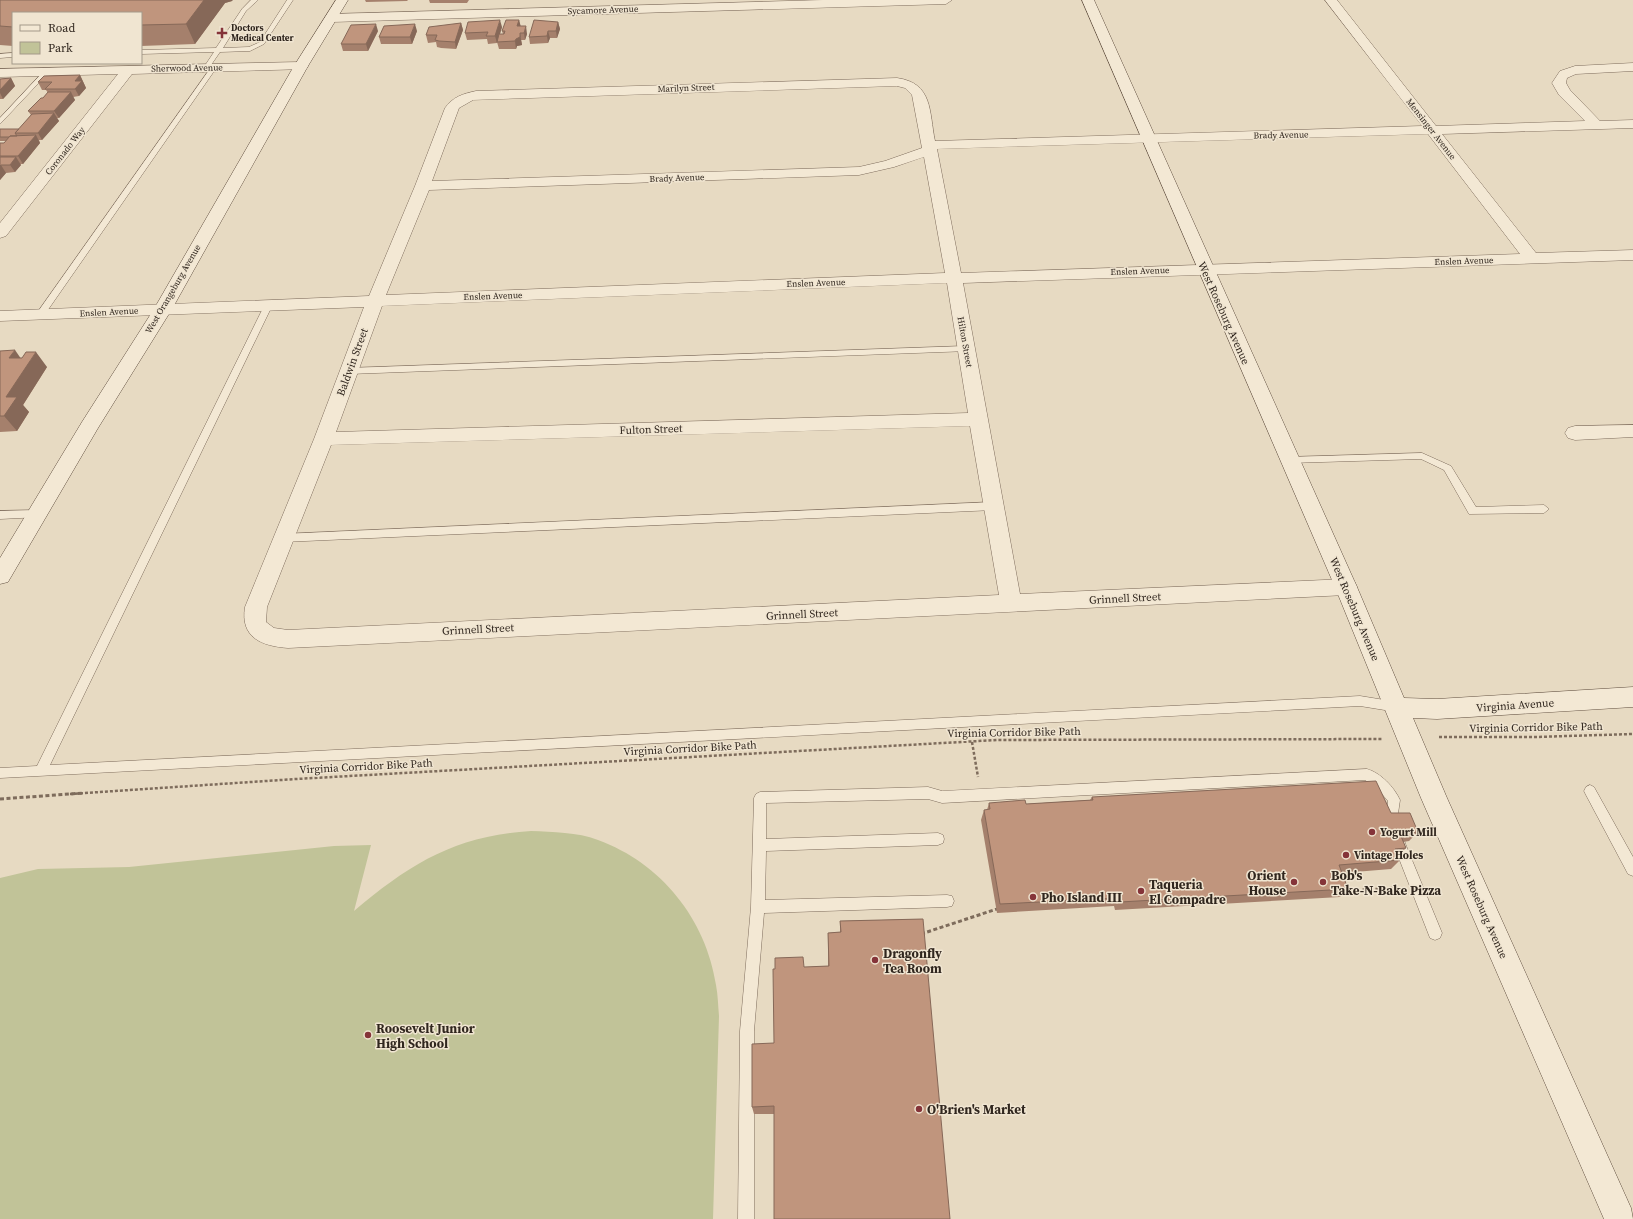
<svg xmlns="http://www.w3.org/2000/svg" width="1633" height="1219" font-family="'Source Serif 4',serif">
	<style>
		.green { fill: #c1c398 }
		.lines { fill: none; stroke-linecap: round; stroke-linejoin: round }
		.lane-casing { stroke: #7e6c5c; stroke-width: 1 }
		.street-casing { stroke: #7e6c5c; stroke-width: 1 }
		.secondary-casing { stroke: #604e3f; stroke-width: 1 }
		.path-far1 { stroke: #7e6c5c; stroke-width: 2.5; stroke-dasharray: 3 2; stroke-linecap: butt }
		.path { stroke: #7e6c5c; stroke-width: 3; stroke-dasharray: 4 2.5; stroke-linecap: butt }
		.lane { fill: #f3e8d4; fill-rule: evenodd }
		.street { fill: #f3e8d4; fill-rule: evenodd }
		.secondary { fill: #f3e8d4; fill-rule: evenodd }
		.wall { fill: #a5806c }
		.shaded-wall { fill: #866858 }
		.building { fill: #c0957d; stroke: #866858 }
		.poi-dot { fill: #853439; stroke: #f0e5d1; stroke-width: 1.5 }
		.labels { text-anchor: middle; stroke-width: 3; stroke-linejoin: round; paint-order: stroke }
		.far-street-label { font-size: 9px; fill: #30261e; stroke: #f0e5d1 }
		.far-poi-label { font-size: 9px; font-weight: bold; fill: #30261e; stroke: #f0e5d1; text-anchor: start }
		.street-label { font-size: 11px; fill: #30261e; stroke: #f0e5d1 }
		.poi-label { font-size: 11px; font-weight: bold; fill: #30261e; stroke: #f0e5d1; text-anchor: start }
		.near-poi-label { font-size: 13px; font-weight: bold; fill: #30261e; stroke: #f0e5d1; text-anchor: start }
	</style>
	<rect width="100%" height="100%" fill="#e7dac2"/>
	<!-- green -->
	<path class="green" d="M531,831C553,832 577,832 598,840C661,863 706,919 716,985C718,995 718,1006 719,1016L713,1219H0V878L38,869L129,867L334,846L371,845L354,911C411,863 455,836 531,831Z"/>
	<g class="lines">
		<!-- lane casing -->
		<g class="lane-casing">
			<path id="lane" d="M251,0H258L246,11L223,48L249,47L260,42L287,0H293L264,44L250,51L220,52L209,68L207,69L204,67L214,52L141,54V50L216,48L242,9Z
				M13,53V57L0,58V54Z
				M212,66L217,67L43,317H37V313Z
				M44,71L49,72L0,124V118Z
				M268,303L272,306L50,765L1360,696L1397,702L1401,703L1403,707L1401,711L1397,712L1360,706L0,778V768L37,766L264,306Z
				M966,346L969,347V351L349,374L344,371L349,368Z
				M1422,453L1451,466L1476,507L1544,505L1549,509L1544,513L1469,514L1444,470L1421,459L1289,463L1284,460L1289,457Z
				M994,502L999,506L994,510L283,542L278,538L283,534Z
				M37,510L41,511L42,514L41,517L0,519V511Z
				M1367,769C1381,773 1394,787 1400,800L1396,827L1391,829L1386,827L1385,823L1388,801L1377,788L1365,780L942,803L928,799L766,803V839L938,833L943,835L944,839L943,843L938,845L766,851L765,900L947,895L952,896L954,901L952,906L947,907L764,913L754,1031V1219H738L740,1031L751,907L754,798L756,794L760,792L928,787L942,791Z
				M1590,785L1594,787L1633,857V876L1628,874L1586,795L1584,791L1586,787Z
				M1399,837L1404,839L1405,843L1442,933L1440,938L1435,940L1430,938L1393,843L1394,839Z"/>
		</g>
		<!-- street casing -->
		<g class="street-casing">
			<path id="street" d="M823,0H952L946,4L332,22L326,18L332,14Z
				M1325,0H1337L1436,126L1585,121L1559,95L1552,83L1560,71L1575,66L1633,63V71L1576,74L1567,78L1566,83L1570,90L1600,121L1633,120V128L1442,134L1536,253L1633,250V260L963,283L1020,594L1346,579L1354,581L1357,587L1354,593L1346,595L288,648C262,646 240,638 245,607L314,439L364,307L0,321V311L369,296L415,186L445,108C453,97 462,94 476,91L897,78C933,83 929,111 935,141L1422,126ZM897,86L905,88L912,95L922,148L885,161L859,167L432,181L459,108L473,100ZM1428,134L1520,254L961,273L937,149ZM924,157L945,273L386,295L429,190L859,175L894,167ZM947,283L968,413L336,432L382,306ZM970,426L999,595L288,630L274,628L266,622L267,607L331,445Z
				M301,62L306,63L308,66L306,69L132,74L6,236L0,238V223L118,74L0,77V69Z
				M1633,425V437L1575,440L1568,438L1565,433L1568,428L1575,426Z"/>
		</g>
		<!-- secondary casing -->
		<g class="secondary-casing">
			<path id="secondary" d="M336,0H348L308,66L172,309L98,428L8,582L0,584V558L82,422L154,309L294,66Z
				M1082,0H1094L1357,587L1404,698L1437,699L1633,687V707L1437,719L1413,718L1447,798L1631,1208L1633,1219H1604L1421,798L1335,587Z"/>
		</g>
		<!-- path-far1 -->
		<path class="path-far1" d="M1439,737H1535L1633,734
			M972,742L978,777
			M70,794L296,779L997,740L1382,739"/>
		<!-- path -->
		<path class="path" d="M0,799L84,793
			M1343,891L1398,888
			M921,934L1000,908"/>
		<!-- lane -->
		<use href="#lane" class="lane"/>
		<!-- street -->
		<use href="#street" class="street"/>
		<!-- secondary -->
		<use href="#secondary" class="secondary"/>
	</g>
	<!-- wall -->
	<path class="wall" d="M0,0L232,1L225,3L195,44L141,46V13H13V46L0,45Z
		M365,0H408L407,1L366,2Z
		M429,0H469L467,3H430Z
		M519,20L520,26L527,34L525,40H521L522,45L517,46L516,49H499L497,42V43L488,44L487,39L467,40L465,33L502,27L500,34H503L502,31Z
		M558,22L560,29L557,38H550L548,43L530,44L529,37Z
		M461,23L463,30L456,49L441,48L437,47L436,42L428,43L426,35Z
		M378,31L368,51H343L341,44Z
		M417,31L412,44H381L379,37Z
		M80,75L86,88L79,96L73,97L75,100L59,118H57L59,121L42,140H39L40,143L23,164H20L21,165L15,172L6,173L0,180V143H4L6,141H0V129H19L31,115L28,111L48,93L46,90H42L38,82Z
		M11,78L15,86L3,99H0V79Z
		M0,351L47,367L23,405L29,412L17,431L0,432Z
		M1092,797L1391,813L1418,832L1409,841L1403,842L1406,848L1398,856L1400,860L1391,869L1342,873L1348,889L1340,897L1115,910L1114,906L997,913L981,820L984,810H987L989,803L1026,804L1090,800Z
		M923,919L774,1114H754L752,1107L774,1043L775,969L828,966V933L840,932V921Z"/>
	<!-- shaded-wall -->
	<path class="shaded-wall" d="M204,0H233L232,1L225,3L195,44L186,24Z
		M500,20L502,27L497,43L495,36Z
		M519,20L521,27L517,26Z
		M558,22L560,29L557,38L556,31Z
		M461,23L463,30L456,49L455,42Z
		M376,24L378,31L368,51L366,44Z
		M415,24L417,31L412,44L410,37Z
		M526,26L527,34L525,40L524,33Z
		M548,31L550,38L548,43L547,36Z
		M520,33L522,45L517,46L516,49L515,41Z
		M80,75L86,88L79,96L75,89V81Z
		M11,78L15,86L3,99L0,93V90Z
		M71,92L75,100L59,118L54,111Z
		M54,113L59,121L42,140L38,133Z
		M36,135L40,143L23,164L18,156Z
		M16,157L21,165L15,172L10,165Z
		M1,165L6,173L0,180V166Z
		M15,350L26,366L9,358Z
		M36,352L47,367L23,405L29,412L17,431L4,416L6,397Z"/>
	<!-- building -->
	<path class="building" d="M0,0H204L186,24L141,25V13H13V27L0,26Z
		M500,20L495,36H486L488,32L465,33L468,22Z
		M506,20H519L517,26H526L524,33H520V37L516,39L515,41L497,42L499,34H504L505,31H502Z
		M534,20L558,22L556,31H548L547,36L529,37Z
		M461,23L455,42L439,41L435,40L437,35H426L429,27Z
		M376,24L366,44H341L351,25Z
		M415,24L410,37H379L384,26Z
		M80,75L75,81H82L75,89H45L52,82H38L44,76Z
		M11,78L0,90V79Z
		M48,92H71L54,111H28L41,98H43Z
		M54,113L38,133H15L32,114Z
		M0,129H19L15,133L17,136H10L9,137H0Z
		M36,135L18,156H0V143H4L10,136Z
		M0,157H16L10,165H1L0,166Z
		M15,350L9,358H22L26,352H36L6,397H17L4,416H0V351Z
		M1376,781L1391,813H1410L1418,832L1400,834L1406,848L1395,849L1400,860L1339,865L1348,889L1120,902L1119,898L1000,904L984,810L990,809L989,803L1025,800L1026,804L1093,800L1092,797Z
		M923,919L950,1219H774V1106L752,1107V1044L774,1043L773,969H775V958L803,957L804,967L829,966L828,933L841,932L840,921Z"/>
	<!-- markers -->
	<g class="poi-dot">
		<path d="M220 27h4v4h4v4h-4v4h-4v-4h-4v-4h4z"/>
		<circle cx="1372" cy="832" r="4"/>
		<circle cx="1346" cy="855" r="4"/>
		<circle cx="1294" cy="882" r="4"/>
		<circle cx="1323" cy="882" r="4"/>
		<circle cx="1141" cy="891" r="4"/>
		<circle cx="1033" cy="897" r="4"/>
		<circle cx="875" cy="960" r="4"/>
		<circle cx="368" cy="1035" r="4"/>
		<circle cx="919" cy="1109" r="4"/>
	</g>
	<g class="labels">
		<!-- far-street labels -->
		<g class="far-street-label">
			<text transform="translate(603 10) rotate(-2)" y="3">Sycamore Avenue</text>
			<text transform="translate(187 68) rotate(-1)" y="3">Sherwood Avenue</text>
			<text transform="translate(686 88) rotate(-2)" y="3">Marilyn Street</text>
			<text transform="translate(1431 129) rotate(52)" y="3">Mensinger Avenue</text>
			<text transform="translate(1281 135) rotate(-1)" y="3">Brady Avenue</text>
			<text transform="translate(65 151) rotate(-52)" y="3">Coronado Way</text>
			<text transform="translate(677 178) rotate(-2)" y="3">Brady Avenue</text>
			<text transform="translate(1464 261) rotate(-2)" y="3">Enslen Avenue</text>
			<text transform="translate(1140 271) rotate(-2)" y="3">Enslen Avenue</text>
			<text transform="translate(816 283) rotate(-2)" y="3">Enslen Avenue</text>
			<text transform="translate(173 289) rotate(-60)" y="3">West Orangeburg Avenue</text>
			<text transform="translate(493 296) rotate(-2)" y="3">Enslen Avenue</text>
			<text transform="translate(109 312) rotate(-3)" y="3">Enslen Avenue</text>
			<text transform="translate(965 342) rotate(80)" y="3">Hilton Street</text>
		</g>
		<!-- far-poi labels -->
		<g class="far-poi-label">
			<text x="231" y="31">Doctors<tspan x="231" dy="10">Medical Center</tspan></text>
		</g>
		<!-- street labels -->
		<g class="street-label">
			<text transform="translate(1224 313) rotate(66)" y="4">West Roseburg Avenue</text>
			<text transform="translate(352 362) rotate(-70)" y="4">Baldwin Street</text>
			<text transform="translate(651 429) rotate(-2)" y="4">Fulton Street</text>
			<text transform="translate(1125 598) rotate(-3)" y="4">Grinnell Street</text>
			<text transform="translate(1355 609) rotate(67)" y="4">West Roseburg Avenue</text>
			<text transform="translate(802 614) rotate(-3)" y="4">Grinnell Street</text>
			<text transform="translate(478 629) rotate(-3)" y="4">Grinnell Street</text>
			<text transform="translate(1515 705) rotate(-4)" y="4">Virginia Avenue</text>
			<text transform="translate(1536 727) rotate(-1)" y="4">Virginia Corridor Bike Path</text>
			<text transform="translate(1014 732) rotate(-1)" y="4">Virginia Corridor Bike Path</text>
			<text transform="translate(690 748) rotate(-3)" y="4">Virginia Corridor Bike Path</text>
			<text transform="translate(366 766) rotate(-3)" y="4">Virginia Corridor Bike Path</text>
			<text transform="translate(1482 907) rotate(66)" y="4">West Roseburg Avenue</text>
		</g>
		<!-- poi labels -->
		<g class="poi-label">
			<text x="1380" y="836">Yogurt Mill</text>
			<text x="1354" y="859">Vintage Holes</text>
		</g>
		<!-- near-poi labels -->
		<g class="near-poi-label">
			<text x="1286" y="880" text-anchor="end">Orient<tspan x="1286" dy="15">House</tspan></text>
			<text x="1331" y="880">Bob's<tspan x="1331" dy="15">Take-N-Bake Pizza</tspan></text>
			<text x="1149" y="889">Taqueria<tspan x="1149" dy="15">El Compadre</tspan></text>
			<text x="1041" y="902">Pho Island III</text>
			<text x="883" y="958">Dragonfly<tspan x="883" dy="15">Tea Room</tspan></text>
			<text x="376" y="1033">Roosevelt Junior<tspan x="376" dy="15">High School</tspan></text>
			<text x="927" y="1114">O'Brien's Market</text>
		</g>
	</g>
	<!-- legend -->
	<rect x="12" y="12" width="130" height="52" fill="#f0e5d1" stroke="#a39989"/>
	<rect x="20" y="25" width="20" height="6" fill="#f3e8d4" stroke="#a39989"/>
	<text x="48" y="32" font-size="12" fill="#30261e">Road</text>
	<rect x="20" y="42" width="20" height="12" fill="#c1c398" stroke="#a39989"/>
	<text x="48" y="52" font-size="12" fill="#30261e">Park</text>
</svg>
